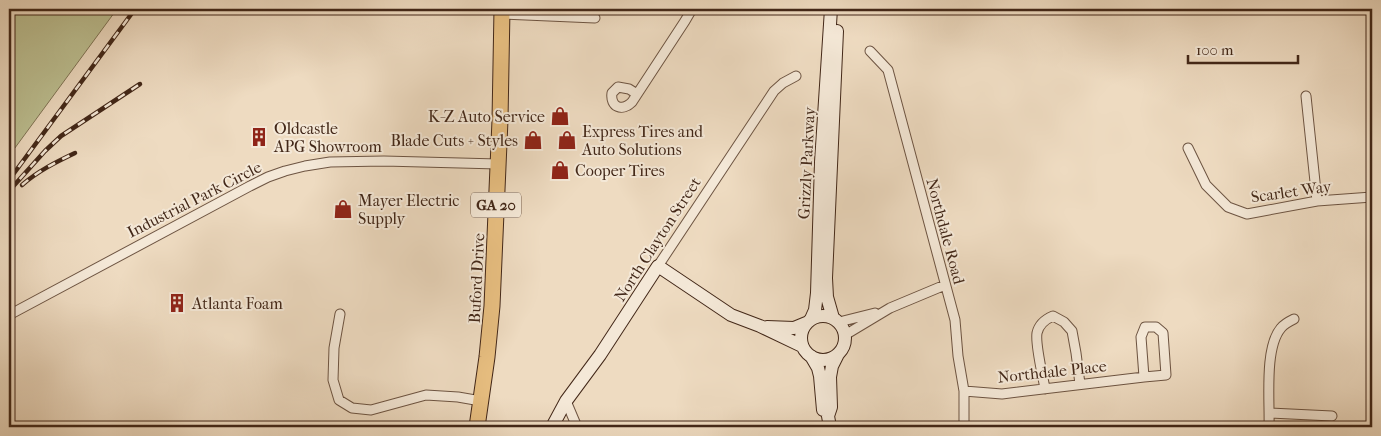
<svg xmlns="http://www.w3.org/2000/svg" width="1381" height="436" font-family="'IM FELL French Canon',serif">
	<style>
		.green { fill: #bcbf91; stroke: #7f7354 }
		.lines { fill: none; stroke-linecap: round; stroke-linejoin: round }
		.street-casing { stroke: #6d5442; stroke-width: 11 }
		.secondary-casing { stroke: #422718; stroke-width: 14 }
		.highway-casing { stroke: #422718; stroke-width: 17 }
		.street { stroke: #f4e8d7; stroke-width: 9 }
		.secondary { stroke: #f4e8d7; stroke-width: 12 }
		.highway { stroke: #e7be80; stroke-width: 15 }
		.rail-casing { stroke: #422718; stroke-width: 4.5 }
		.rail { stroke: #f4e8d7; stroke-width: 2.5; stroke-dasharray: 8; stroke-linecap: butt }
		.labels { text-anchor: middle; stroke-width: 4; stroke-linejoin: round; paint-order: stroke }
		.shield { fill: #f4e8d7; stroke: #776151; stroke-width: 1 }
		.shield-label { font-size: 15px; font-weight: bold; fill: #422718 }
		.poi-label { font-size: 16px; fill: #422718; stroke: #f4e8d7; text-anchor: start }
		.street-label { font-size: 16px; fill: #422718; stroke: #f4e8d7 }
	</style>
	<rect width="100%" height="100%" fill="#eedbc1"/>
	<filter id="stains"><feTurbulence type="fractalNoise" baseFrequency=".004" numOctaves="4"/><feColorMatrix values="0 0 0 0 .2 0 0 0 0 .09 0 0 0 0 .02 0 0 0 .5 -.17"/></filter>
	<radialGradient id="worn" r=".72"><stop offset=".6" stop-color="#630" stop-opacity="0"/><stop offset="1" stop-color="#630" stop-opacity=".3"/></radialGradient>
	<!-- green -->
	<path class="green" d="M9,9H117L9,156Z"/>
	<g class="lines">
		<!-- street casing -->
		<g class="street-casing">
			<path id="street" d="M502,14L595,18
				M870,51L888,70L955,320L958,356L964,391V427
				M637,94L629,89L618,87L612,93C610,107 622,112 632,102L685,21L692,9
				M1306,96L1317,201
				M1188,148L1206,185L1228,207L1247,214L1317,201L1372,197
				M658,266L774,91L783,83L796,76
				M340,314L334,348L333,380L339,400L352,408L371,410L426,395L458,397L481,401
				M9,315L250,186L268,177L285,171L305,166L330,162L384,161L498,164
				M839,322L875,313
				M1145,327H1156L1163,333L1166,375L1144,377L1141,337Z
				M845,335L890,308L945,285
				M1045,389C1043,376 1035,345 1037,333C1039,324 1046,319 1053,316L1064,322L1072,331L1076,353L1080,384
				M964,391L1002,394L1144,377
				M566,401L577,427
				M1270,413L1332,416
				M1269,427C1270,401 1264,348 1281,328C1284,324 1290,321 1294,319"/>
		</g>
		<!-- secondary casing -->
		<g class="secondary-casing">
			<path id="secondary" d="M801 338a22 22 0 1 1 44 0a22 22 0 1 1-44 0Z
				M833,318L827,297L826,278L837,31
				M811,319L815,310L817,293L821,162L831,9
				M767,327L794,328L806,323
				M811,356L818,368L820,376L823,410
				M552,427L566,401L600,355L658,266L731,315L760,326L802,346
				M830,427L828,416L831,407L830,377L832,366L838,354"/>
		</g>
		<!-- highway casing -->
		<g class="highway-casing">
			<path id="highway" d="M477,427L487,357L492,306L500,120L502,9"/>
		</g>
		<!-- street -->
		<use href="#street" class="street"/>
		<!-- secondary -->
		<use href="#secondary" class="secondary"/>
		<!-- highway -->
		<use href="#highway" class="highway"/>
		<!-- rail casing -->
		<g class="rail-casing">
			<path id="rail" d="M9,180L135,9
				M22,185C38,171 56,162 75,153
				M9,191L45,151L61,136L140,84"/>
		</g>
		<!-- rail -->
		<use href="#rail" class="rail"/>
	</g>
	<!-- icons -->
	<defs>
		<g id="shop-bare" transform="scale(1.5)"><path d="M-5-2.5h2.3a2.7 3.5 0 0 1 5.4 0H5L5.5 6h-11ZM-1.5-2.5h3a1.5 2.3 0 0 0-3 0Z" fill="#8f2418" stroke="#f4e8d7" stroke-width="2.5" paint-order="stroke"/></g>
		<g id="building-bare" transform="scale(1.5)"><path d="M-4-6H4V6H1V3H-1V6H-4ZM-2.5-4.3h1.7v1.8h-1.7ZM.8-4.3h1.7v1.8H.8ZM-2.5-1h1.7V.8h-1.7ZM.8-1h1.7V.8H.8Z" fill="#8f2418" stroke="#f4e8d7" stroke-width="2.5" paint-order="stroke"/></g>
	</defs>
	<g fill-rule="evenodd">
		<use href="#shop-bare" x="560" y="116"/>
		<use href="#building-bare" x="259" y="137"/>
		<use href="#shop-bare" x="533" y="140"/>
		<use href="#shop-bare" x="567" y="140"/>
		<use href="#shop-bare" x="560" y="170"/>
		<use href="#shop-bare" x="343" y="209"/>
		<use href="#building-bare" x="177" y="303"/>
	</g>
	<g class="labels">
		<!-- shield labels -->
		<rect class="shield" x="471" y="192.5" width="50" height="25" rx="4"/>
		<g class="shield-label">
			<text x="496" y="210">GA 20</text>
		</g>
		<!-- poi labels -->
		<g class="poi-label">
			<text x="545" y="122" text-anchor="end">K-Z Auto Service</text>
			<text x="274" y="134">Oldcastle<tspan x="274" dy="18">APG Showroom</tspan></text>
			<text x="582" y="137">Express Tires and<tspan x="582" dy="18">Auto Solutions</tspan></text>
			<text x="518" y="146" text-anchor="end">Blade Cuts + Styles</text>
			<text x="575" y="176">Cooper Tires</text>
			<text x="358" y="206">Mayer Electric<tspan x="358" dy="18">Supply</tspan></text>
			<text x="192" y="309">Atlanta Foam</text>
		</g>
		<!-- street labels -->
		<g class="street-label">
			<text transform="translate(806 163) rotate(-87)" y="6">Grizzly Parkway</text>
			<text transform="translate(1291 191) rotate(-8)" y="6">Scarlet Way</text>
			<text transform="translate(194 199) rotate(-27)" y="6">Industrial Park Circle</text>
			<text transform="translate(946 231) rotate(75)" y="6">Northdale Road</text>
			<text transform="translate(657 239) rotate(-57)" y="6">North Clayton Street</text>
			<text transform="translate(476 278) rotate(-87)" y="6">Buford Drive</text>
			<text transform="translate(1052 371) rotate(-6)" y="6">Northdale Place</text>
		</g>
	</g>
	<!-- margin -->
	<rect width="1381" height="436" fill="none" stroke="#eedbc1" stroke-width="30"/>
	<rect x="10" y="10" width="1361" height="416" fill="none" stroke="#422718" stroke-width="2.5"/>
	<rect x="15" y="15" width="1351" height="406" fill="none" stroke="#422718"/>
	<!-- scale -->
	<path d="M1188 55v8h110v-8" fill="none" stroke="#422718" stroke-width="2.5"/>
	<text x="1196" y="55" font-size="15" fill="#422718" stroke="#f4e8d7" stroke-width="4" paint-order="stroke">100 m</text>
	<rect width="100%" height="100%" filter="url(#stains)"/>
	<rect width="100%" height="100%" fill="url(#worn)"/>
</svg>
